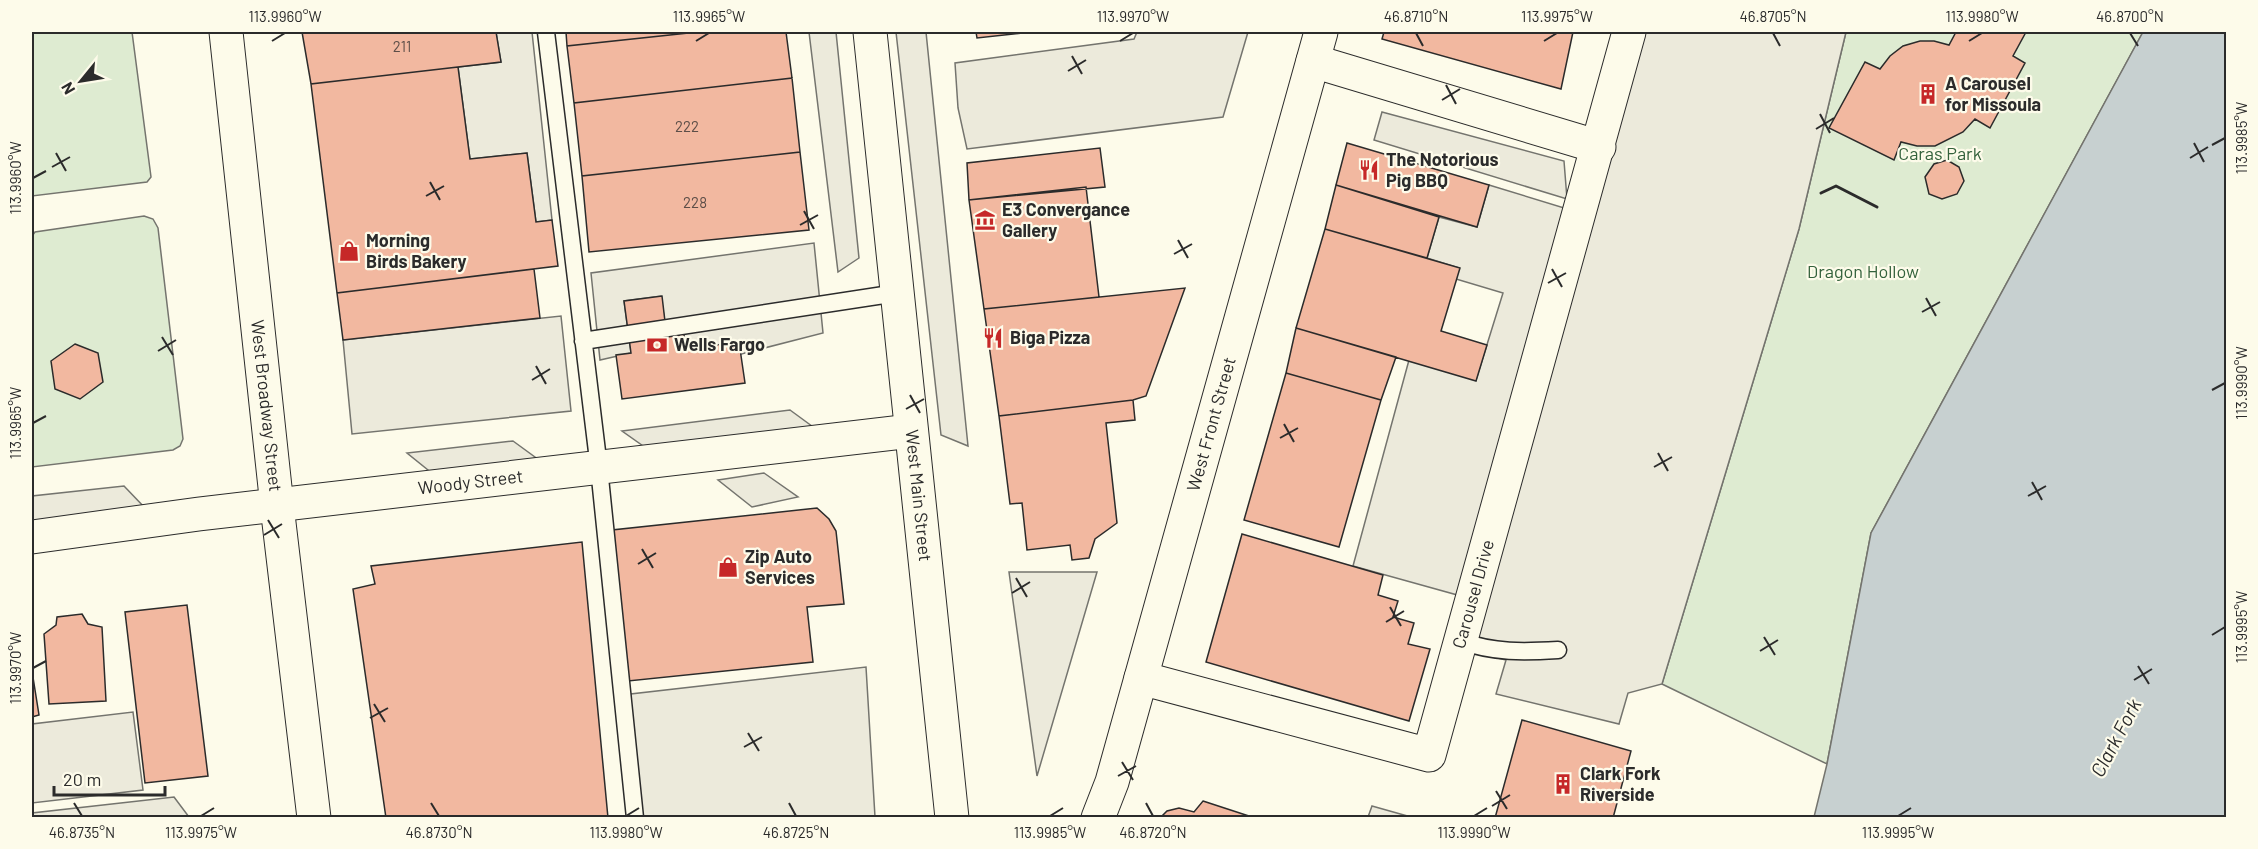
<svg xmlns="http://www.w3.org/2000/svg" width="2258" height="849" font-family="Barlow,sans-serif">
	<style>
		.green { fill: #deebd1; stroke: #74746e; stroke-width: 1.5 }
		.parking { fill: #eceadb; stroke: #74746e; stroke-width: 1.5 }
		.water { fill: #c7d0d0; stroke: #74746e; stroke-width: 1.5 }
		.building { fill: #f2b8a0; stroke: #2b2b2b; stroke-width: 1.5 }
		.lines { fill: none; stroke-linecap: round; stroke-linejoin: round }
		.service-casing { stroke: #2b2b2b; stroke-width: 19 }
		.minor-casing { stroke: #2b2b2b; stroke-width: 35 }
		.tertiary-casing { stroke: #2b2b2b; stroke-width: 35 }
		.primary-casing { stroke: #2b2b2b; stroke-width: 35 }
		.service { stroke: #fdfbea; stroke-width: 16 }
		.minor { stroke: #fdfbea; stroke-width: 33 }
		.tertiary { stroke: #fdfbea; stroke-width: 33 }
		.primary { stroke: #fdfbea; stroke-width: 33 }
		.wall { stroke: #2b2b2b; stroke-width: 3 }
		.ticks { fill: none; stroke: #2b2b2b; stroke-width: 2 }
		.labels { text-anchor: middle; stroke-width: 4.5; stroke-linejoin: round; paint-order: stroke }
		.number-label { font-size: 15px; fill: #5d4e48 }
		.poi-label { font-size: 18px; font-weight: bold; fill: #2b2b2b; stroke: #fdfbea; text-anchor: start }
		.park-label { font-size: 18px; fill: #34623c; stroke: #fdfbea }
		.street-label { font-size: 18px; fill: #2b2b2b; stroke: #fdfbea }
		.water-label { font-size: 20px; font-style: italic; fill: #2b2b2b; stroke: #fdfbea }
		.neatline { fill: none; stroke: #2b2b2b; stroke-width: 2 }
		.ticks-label { font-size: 15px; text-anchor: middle; fill: #2b2b2b }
	</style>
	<rect width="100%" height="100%" fill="#fdfbea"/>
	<!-- green -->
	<path class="green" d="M32,32H132L151,177L147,182L32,196Z
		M1846,32H2143L1871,533L1827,764L1662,684L1799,229Z
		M144,216L153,219L158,228L183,439L180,446L173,450L32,467V236L35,232Z"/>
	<!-- parking -->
	<path class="parking" d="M496,32H532L552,220L536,222L527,153L470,159L458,67L501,62Z
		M809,32H836L859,258L838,272Z
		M896,32H926L968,446L941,435Z
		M1137,32H1248L1223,117L967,149L958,108L955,63L1134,39Z
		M1629,32H1846L1799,229L1662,684L1628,693L1619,724L1496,694L1506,660L1459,649Z
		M1382,112L1564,161L1567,199L1374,140Z
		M1489,185L1574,211L1461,596L1353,566L1409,360L1476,380L1503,293L1456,279L1459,268L1427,258L1439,217L1477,227Z
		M814,243L823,333L741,354L739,342L686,349L666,330L661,296L624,301L631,353L600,360L591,273Z
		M561,316L571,411L352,434L343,340Z
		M790,410L820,432L656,455L622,431Z
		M513,441L539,460L433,474L407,453Z
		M764,473L798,497L752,507L718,480Z
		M124,486L145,508L32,521V496Z
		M1009,572H1097L1037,776Z
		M866,667L875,817H635L622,695Z
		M133,712L143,790L32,803V724Z
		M174,797L189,817H32V813Z
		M1372,806L1411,817H1368Z"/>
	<!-- water -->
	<path class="water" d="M2143,32H2226V817H1814L1827,764L1871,533Z"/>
	<!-- building -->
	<path class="building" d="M302,32H496L501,62L311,84Z
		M566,32H698L567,46Z
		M698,32H786L792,78L574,103L567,46Z
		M976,32H975H1032L977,38Z
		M1384,32H1573L1561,89L1382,39Z
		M1956,32H2026L2013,56L2025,63L1990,128L1975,119L1963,132L1935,146H1917L1901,142L1894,160L1829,128L1865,62L1880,69L1890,56L1903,46L1920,41H1934L1949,45Z
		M458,67L470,159L527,153L536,222L552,220L558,266L337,293L311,84Z
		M792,78L800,152L582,176L574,103Z
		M1347,143L1489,185L1477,227L1336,185Z
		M1100,148L1105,187L969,200L967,163Z
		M800,152L809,230L589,252L582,176Z
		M1947,160L1959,167L1964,181L1957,194L1942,199L1929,194L1925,177L1934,164Z
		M1336,185L1439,217L1427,258L1325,229Z
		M1086,187L1099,297L984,309L969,200Z
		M1325,229L1460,268L1441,331L1487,345L1476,381L1296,328Z
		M534,269L540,318L343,340L337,293Z
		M1185,288L1146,396L1133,400L999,416L984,309Z
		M662,296L666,330L683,328L686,349L739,342L745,383L622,399L616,355L631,353L624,301Z
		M1296,328L1396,357L1381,400L1286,373Z
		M75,344L98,353L103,382L80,399L55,389L51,361Z
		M1286,373L1381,400L1339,547L1244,520Z
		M1133,400L1135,420L1106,423L1117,523L1095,539L1089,558L1072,560L1070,545L1027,550L1022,503L1010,504L999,416Z
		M817,508L829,519L836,531L844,604L807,607L813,662L628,681L612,530Z
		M1242,534L1383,575L1378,595L1398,601L1393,617L1414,623L1408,644L1430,649L1409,721L1206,662Z
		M582,542L608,818H386L353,589L375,584L371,566Z
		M187,605L208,776L145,783L125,612Z
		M82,614L88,624L102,627L106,701L49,704L44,634L56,625L57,617Z
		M32,671L39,715L32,717Z
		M1522,720L1631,751L1613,818H1495Z
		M1203,801L1255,818H1160L1167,811L1179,808L1194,812Z"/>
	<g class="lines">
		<!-- service casing -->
		<g class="service-casing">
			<path id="service" d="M546,32L599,468L635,818
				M583,341L897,293
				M1461,641C1494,653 1524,652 1558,650"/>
		</g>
		<!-- minor casing -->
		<g class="minor-casing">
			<g id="minor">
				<path d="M1313,61L1599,147"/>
				<path id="s1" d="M32,537L199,514L911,431"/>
				<path id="s2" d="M1141,678L1429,755L1629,32"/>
			</g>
		</g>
		<!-- tertiary casing -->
		<g class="tertiary-casing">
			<g id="tertiary">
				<path id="s3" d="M870,32L952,818"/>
				<path id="s4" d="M1098,818L1112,782L1321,32"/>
			</g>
		</g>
		<!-- primary casing -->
		<g class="primary-casing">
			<g id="primary">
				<path id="s5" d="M226,32L277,506L314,818"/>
			</g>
		</g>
		<!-- service -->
		<use href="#service" class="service"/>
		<!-- minor -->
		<use href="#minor" class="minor"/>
		<!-- tertiary -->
		<use href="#tertiary" class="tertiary"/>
		<!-- primary -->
		<use href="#primary" class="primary"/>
		<!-- wall -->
		<path class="wall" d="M1821,193L1836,186L1877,207"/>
	</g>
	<!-- ticks -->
	<path class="ticks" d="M1416,33L1423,46M1773,33L1780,46M2130,33L2138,46M272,41L285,33M696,41L709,33M1120,41L1133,33M1544,41L1557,33M1969,41L1982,33M1072,56L1082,74M1068,71L1086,60M1446,85L1456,104M1442,100L1460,89M1820,114L1830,133M1816,129L1834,118M2194,143L2204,162M2212,145L2225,138M56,153L66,171M2190,158L2208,147M52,167L70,157M33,178L46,171M430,182L440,200M426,196L444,186M804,211L814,229M800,225L818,215M1178,240L1188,258M1174,254L1192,244M1552,269L1562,287M1548,283L1566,273M1926,298L1936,316M1922,312L1940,302M162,337L173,355M158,351L176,340M536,366L546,384M532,380L550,369M2212,390L2225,383M910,395L920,413M906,409L924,399M33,423L46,416M1284,424L1294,442M1280,438L1298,428M1658,453L1668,471M1654,467L1672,457M2032,482L2042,500M2028,496L2046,486M268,520L279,538M264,535L282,524M642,549L653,568M638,564L656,553M1016,578L1027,597M1012,593L1030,582M1390,607L1401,626M1386,622L1404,611M2212,635L2225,627M1764,637L1775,655M1760,651L1778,640M2138,666L2149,684M33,668L46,661M2134,680L2152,669M374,704L385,722M370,718L388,708M748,733L759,751M744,747L762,737M1122,762L1133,780M1118,776L1136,766M1496,791L1507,809M74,803L82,816M431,803L439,816M789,803L796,816M1146,803L1153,816M1492,806L1510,795M201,816L214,808M626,816L639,808M1050,816L1063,808M1474,816L1487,808M1898,816L1911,808"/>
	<!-- icons -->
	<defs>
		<g id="building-bare" transform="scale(1.62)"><path d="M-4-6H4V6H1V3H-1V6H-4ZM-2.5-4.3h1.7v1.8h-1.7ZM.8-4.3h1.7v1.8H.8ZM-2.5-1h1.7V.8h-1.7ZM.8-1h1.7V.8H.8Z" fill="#c62828" stroke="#fdfbea" stroke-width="2.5" paint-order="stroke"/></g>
		<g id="restaurant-bare" transform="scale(1.62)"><path d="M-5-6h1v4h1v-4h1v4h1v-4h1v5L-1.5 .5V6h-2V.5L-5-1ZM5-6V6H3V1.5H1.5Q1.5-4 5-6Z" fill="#c62828" stroke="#fdfbea" stroke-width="2.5" paint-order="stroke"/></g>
		<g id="museum-bare" transform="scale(1.62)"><path d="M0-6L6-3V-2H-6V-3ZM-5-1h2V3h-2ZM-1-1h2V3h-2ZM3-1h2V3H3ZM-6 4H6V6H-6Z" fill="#c62828" stroke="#fdfbea" stroke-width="2.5" paint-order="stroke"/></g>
		<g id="shop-bare" transform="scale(1.62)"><path d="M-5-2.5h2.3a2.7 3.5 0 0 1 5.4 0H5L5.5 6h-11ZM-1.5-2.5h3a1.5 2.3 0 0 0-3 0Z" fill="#c62828" stroke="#fdfbea" stroke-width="2.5" paint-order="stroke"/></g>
		<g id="bank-bare" transform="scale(1.62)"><path d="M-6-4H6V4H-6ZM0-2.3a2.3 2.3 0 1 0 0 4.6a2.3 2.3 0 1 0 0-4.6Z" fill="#c62828" stroke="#fdfbea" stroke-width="2.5" paint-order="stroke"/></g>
	</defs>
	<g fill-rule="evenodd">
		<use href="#building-bare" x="1928" y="94"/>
		<use href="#restaurant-bare" x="1369" y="170"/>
		<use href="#museum-bare" x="985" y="220"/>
		<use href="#shop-bare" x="349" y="251"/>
		<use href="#restaurant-bare" x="993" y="338"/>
		<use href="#bank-bare" x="657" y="345"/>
		<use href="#shop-bare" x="728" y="567"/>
		<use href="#building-bare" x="1563" y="784"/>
	</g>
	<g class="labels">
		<!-- number labels -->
		<g class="number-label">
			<text x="402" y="52">211</text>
			<text x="687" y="132">222</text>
			<text x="695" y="208">228</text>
		</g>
		<!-- poi labels -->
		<g class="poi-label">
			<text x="1945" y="90">A Carousel<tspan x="1945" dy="21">for Missoula</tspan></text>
			<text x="1386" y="166">The Notorious<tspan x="1386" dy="21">Pig BBQ</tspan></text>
			<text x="1002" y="216">E3 Convergance<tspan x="1002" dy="21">Gallery</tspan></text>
			<text x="366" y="247">Morning<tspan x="366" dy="21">Birds Bakery</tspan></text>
			<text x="1010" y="344">Biga Pizza</text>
			<text x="674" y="351">Wells Fargo</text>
			<text x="745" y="563">Zip Auto<tspan x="745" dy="21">Services</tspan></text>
			<text x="1580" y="780">Clark Fork<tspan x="1580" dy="21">Riverside</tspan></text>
		</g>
		<!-- park labels -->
		<g class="park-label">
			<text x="1940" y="160">Caras Park</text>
			<text x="1863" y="278">Dragon Hollow</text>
		</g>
		<!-- street labels -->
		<g class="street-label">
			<text dy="6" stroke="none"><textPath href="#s5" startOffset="376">West Broadway Street</textPath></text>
			<text dy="6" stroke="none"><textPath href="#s4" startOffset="410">West Front Street</textPath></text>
			<text dy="6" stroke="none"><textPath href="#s1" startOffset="442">Woody Street</textPath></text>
			<text dy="6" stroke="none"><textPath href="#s3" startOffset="466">West Main Street</textPath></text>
			<text dy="6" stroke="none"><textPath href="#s2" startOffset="465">Carousel Drive</textPath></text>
		</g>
		<!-- water labels -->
		<g class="water-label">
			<text transform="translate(2116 738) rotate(-62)" y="7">Clark Fork</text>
		</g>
	</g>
	<!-- border -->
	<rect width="2258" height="849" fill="none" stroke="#fdfbea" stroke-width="66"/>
	<!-- north arrow -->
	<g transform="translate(81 81) rotate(240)" stroke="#fdfbea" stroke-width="4.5" paint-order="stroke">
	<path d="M0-4.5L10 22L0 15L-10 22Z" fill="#2b2b2b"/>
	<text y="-9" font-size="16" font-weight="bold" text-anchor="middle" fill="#2b2b2b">N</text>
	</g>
	<!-- scale -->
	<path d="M54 786v9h111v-9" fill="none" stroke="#2b2b2b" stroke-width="3"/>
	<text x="63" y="786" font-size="18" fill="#2b2b2b" stroke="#fdfbea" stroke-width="4.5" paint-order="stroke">20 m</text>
	<rect x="33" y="33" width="2192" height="783" class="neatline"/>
	<g class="ticks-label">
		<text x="285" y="22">113.9960°W</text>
		<text x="709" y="22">113.9965°W</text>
		<text x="1133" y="22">113.9970°W</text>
		<text x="1416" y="22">46.8710°N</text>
		<text x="1557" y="22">113.9975°W</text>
		<text x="1773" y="22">46.8705°N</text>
		<text x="1982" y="22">113.9980°W</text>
		<text x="2130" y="22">46.8700°N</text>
		<text transform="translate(2242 138) rotate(-90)" y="5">113.9985°W</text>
		<text transform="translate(16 178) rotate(-90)" y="5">113.9960°W</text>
		<text transform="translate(2242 383) rotate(-90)" y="5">113.9990°W</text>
		<text transform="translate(16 423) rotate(-90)" y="5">113.9965°W</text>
		<text transform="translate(2242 627) rotate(-90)" y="5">113.9995°W</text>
		<text transform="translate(16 668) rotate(-90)" y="5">113.9970°W</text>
		<text x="82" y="838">46.8735°N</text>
		<text x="201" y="838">113.9975°W</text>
		<text x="439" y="838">46.8730°N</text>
		<text x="626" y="838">113.9980°W</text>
		<text x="796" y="838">46.8725°N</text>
		<text x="1050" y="838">113.9985°W</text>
		<text x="1153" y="838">46.8720°N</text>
		<text x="1474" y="838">113.9990°W</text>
		<text x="1898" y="838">113.9995°W</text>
	</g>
</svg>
